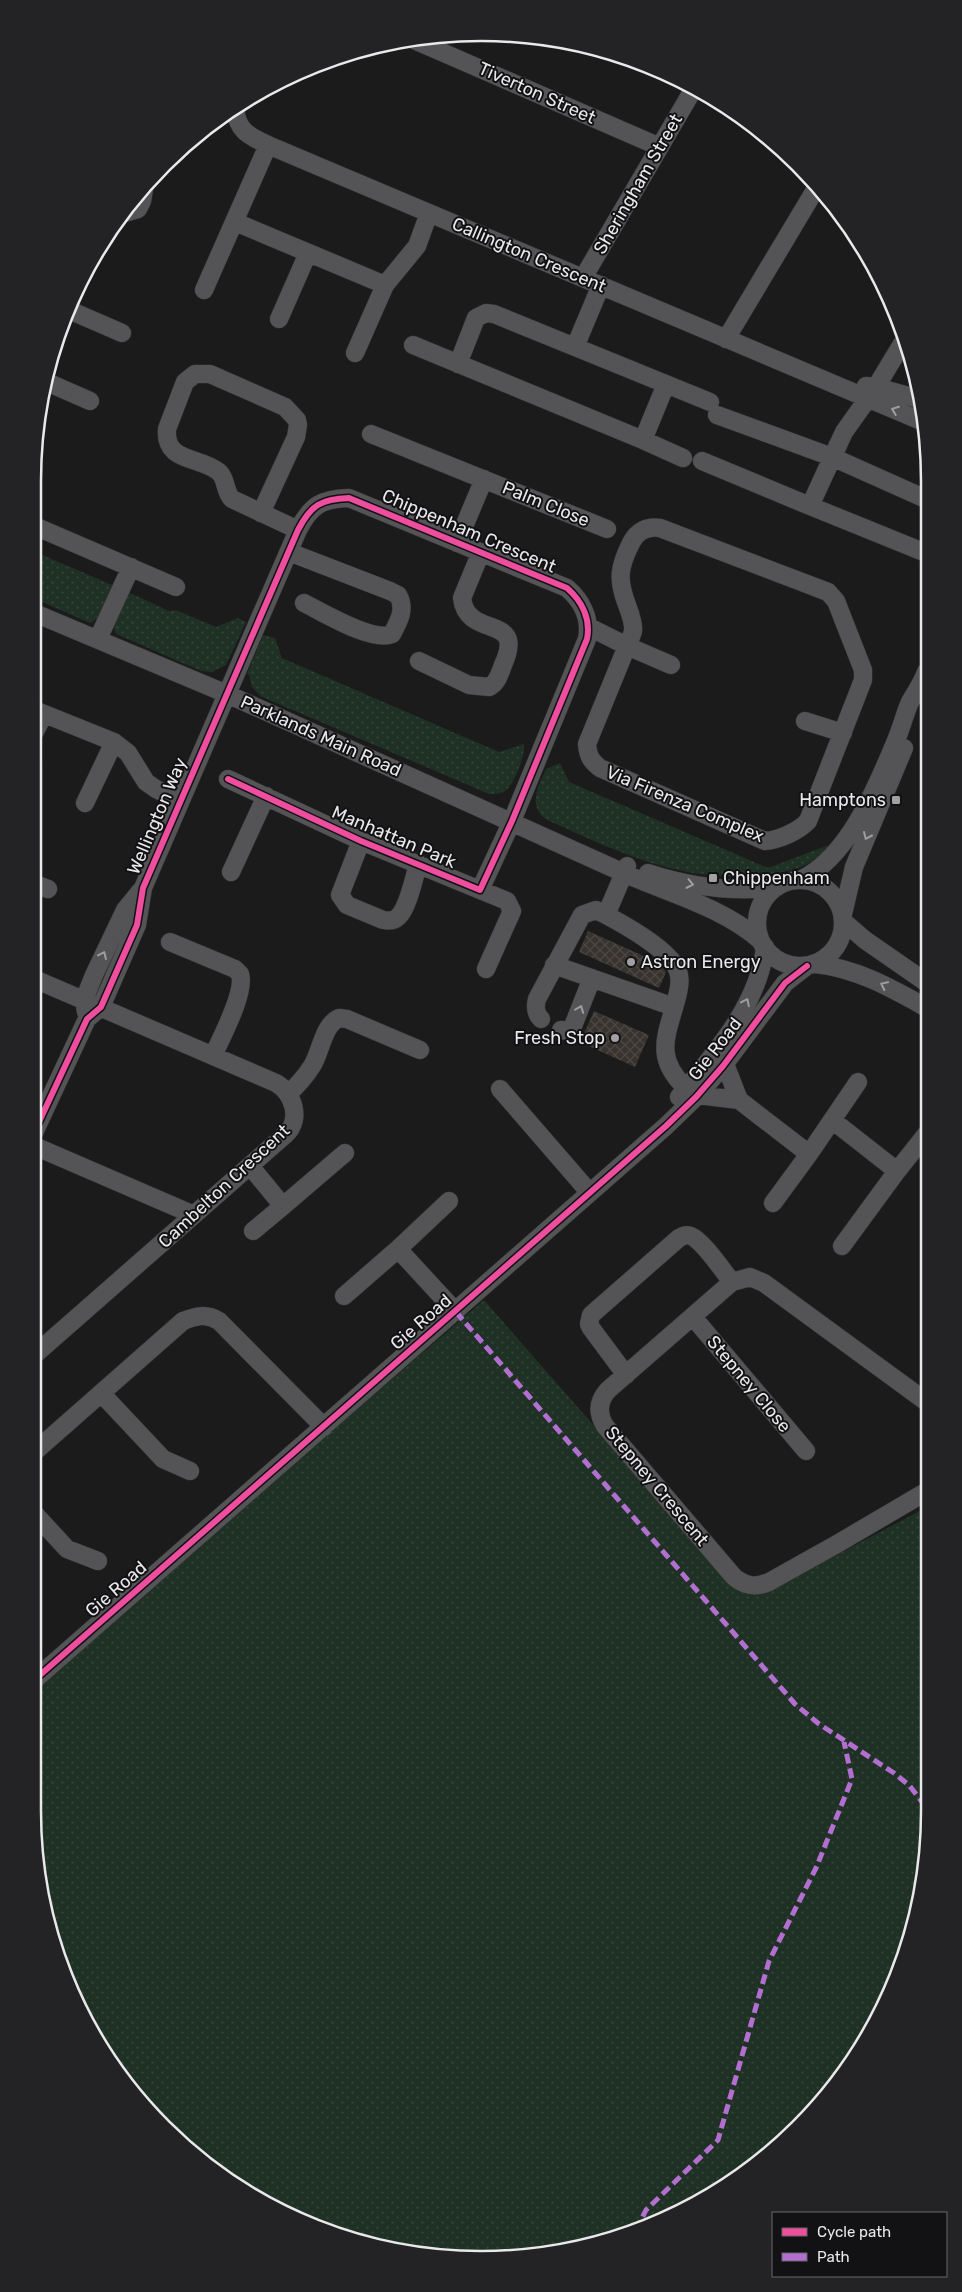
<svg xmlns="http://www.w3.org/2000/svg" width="962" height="2292" font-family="Rubik,sans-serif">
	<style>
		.grass { fill: url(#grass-dots) }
		.building { fill: url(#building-cross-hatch) }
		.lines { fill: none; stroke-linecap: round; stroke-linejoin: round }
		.minor-casing { stroke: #363637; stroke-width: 19 }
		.minor { stroke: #545355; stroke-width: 18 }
		.quiet { stroke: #b36fd0; stroke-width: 5; stroke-dasharray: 10 5; stroke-linecap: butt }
		.cycleway-casing { stroke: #121114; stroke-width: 9 }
		.cycleway { stroke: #ef4d9e; stroke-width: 6 }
		.oneway { stroke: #9e9ea0 }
		.poi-dot { fill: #a1a0a2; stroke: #121114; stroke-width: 2 }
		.labels { text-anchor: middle; stroke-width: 4; stroke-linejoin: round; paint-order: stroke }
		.street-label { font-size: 18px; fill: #e9e8ea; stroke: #121114 }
		.poi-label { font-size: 18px; fill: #e9e8ea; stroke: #121114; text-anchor: end }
		.rim { fill: none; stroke: #e9e8ea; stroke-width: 2.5 }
	</style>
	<defs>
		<pattern id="grass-dots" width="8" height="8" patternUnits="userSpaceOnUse" patternTransform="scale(1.25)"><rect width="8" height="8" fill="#1e3124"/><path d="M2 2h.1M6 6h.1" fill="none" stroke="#344539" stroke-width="1.8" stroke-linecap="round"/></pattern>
		<pattern id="building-cross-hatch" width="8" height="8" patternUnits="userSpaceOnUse" patternTransform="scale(1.25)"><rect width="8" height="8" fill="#38332e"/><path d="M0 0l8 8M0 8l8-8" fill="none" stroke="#4b4742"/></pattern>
	</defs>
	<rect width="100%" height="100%" fill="#1b1b1c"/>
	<!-- grass -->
	<path class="grass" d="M33,551L112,585L98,618L90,623L33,598Z
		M128,592L169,611L176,610L216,627L238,618L246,622L226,665L212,672L201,671L116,634L113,625Z
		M263,635L275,638L282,658L499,752L524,744C526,754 514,785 505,791C500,794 494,794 489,794L260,696L252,687L249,675L247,674Z
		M560,763L569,782L768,868L829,845C814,865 794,871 770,874C686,886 621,853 547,820C527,806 538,787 546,769Z
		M484,1300L734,1586L770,1590L929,1506V1811L906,1955L837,2084L730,2184L653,2225L569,2251L422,2256L337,2236L257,2200L144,2106L92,2035L56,1955L33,1811L32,1689Z"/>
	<!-- building -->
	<path class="building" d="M588,931L659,963L666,972L659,988L579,952Z
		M594,1011L649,1035L635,1067L580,1042Z"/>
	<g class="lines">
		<!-- minor casing -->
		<g class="minor-casing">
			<path id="minor" d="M414,40L660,147
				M235,108C237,131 249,136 268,145L926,423
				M124,213L138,209L142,201L145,184
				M235,222L385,285
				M583,278L693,90
				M601,285L575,347L710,402
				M204,290L268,145
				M69,310L122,333
				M279,319L308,253
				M726,339L818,185
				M413,345L643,440
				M355,353L385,285L417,246L429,213
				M458,364L476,318L486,313L494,314L575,347
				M49,383L90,401
				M666,384L643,440L683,458
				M866,386L876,387L919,399
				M717,415L832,457L926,499
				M371,434L607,529
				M702,461L810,506L844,432L876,387L902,344
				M810,506L921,551
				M261,513L296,437L298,425L297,420L285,407L210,374H195L185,382L167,429C164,463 200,456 219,472C227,479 224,491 232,499L298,530
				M32,525L176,587
				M457,543L484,479
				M289,552L390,591L398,595C406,609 399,621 392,634C373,643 322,612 304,603
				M32,612L227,694L635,878C678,896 726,910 761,941
				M589,627L627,646C629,641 632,636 633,631C634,623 630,613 627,605C617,579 619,567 631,543C637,531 647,526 660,528L828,592L836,601L863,670V680L808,821C799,831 779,840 765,841L600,768C591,761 588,756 587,744L627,646L671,665
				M98,639L131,567
				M419,661L469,685L489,687C497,684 500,673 503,665C527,612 467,641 462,598L481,552
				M32,709L114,742L128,753L146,782L156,789L180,801
				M805,721L843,733
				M32,737L44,714
				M85,803L114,742
				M361,841L340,895L347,905L383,920C388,921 394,921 398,917C408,908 414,878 418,864
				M231,872L266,796
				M648,873C691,887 733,893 777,887
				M757 923a43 43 0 1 1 86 0a43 43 0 1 1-86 0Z
				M800,880C849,857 877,786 897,738C902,726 905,713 910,702C916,692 922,683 926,672
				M32,883L48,889
				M480,890L507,901L512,911L486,969
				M843,914L854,867L904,748
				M606,915L627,866
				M844,922L865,940L927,983
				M170,942L235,969L240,974C246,992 221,1038 213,1056
				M815,964C856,968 891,988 927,1008
				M554,965L674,1007
				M32,978L276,1083C293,1093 302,1119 286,1134L32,1357
				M86,1012L84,1000L94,975L125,910L143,888
				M541,1019C535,1013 535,1007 537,999L582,915L596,910L606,915C625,925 671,951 678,971C681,980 679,988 677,997C667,1035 653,1057 686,1088
				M561,1030L568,1031L573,1026L592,978
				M725,1064L739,1100L809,1154L773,1203
				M500,1089L590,1193
				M288,1094C298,1085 305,1077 312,1066C321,1052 323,1025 339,1018L347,1019L420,1050
				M698,1095L739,1100
				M679,1097C714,1054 759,1005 765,947
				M832,1120L897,1171L928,1132
				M32,1137L87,1019L101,1007L137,925L143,888L298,530C311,505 321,499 349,498L567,588C582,601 591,619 587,639L512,821L480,890L361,841L228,779
				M32,1145L194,1215
				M809,1154L858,1082
				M250,1166L283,1206L345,1153
				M449,1201L398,1249L456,1312
				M253,1231L283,1206
				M842,1246L897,1171
				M344,1296L398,1249
				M693,1317L806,1451
				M626,1375L591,1328L589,1324L591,1315L679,1238C683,1236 686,1234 691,1236C703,1241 723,1271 732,1282
				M101,1393L163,1459L190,1471
				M928,1403L764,1283L750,1277L732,1282L608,1390C598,1401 597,1413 605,1426L734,1577C745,1586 756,1588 769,1582L837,1544L929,1490
				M32,1454L183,1321C196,1316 206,1313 219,1321L324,1427
				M32,1511L67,1549L98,1561
				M32,1682L666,1126L696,1097L723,1066L785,983L807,966"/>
		</g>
		<!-- minor -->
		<use href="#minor" class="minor"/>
		<!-- quiet -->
		<path class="quiet" d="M456,1312L795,1704L819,1724L894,1773L909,1785L929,1811
			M636,2230L646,2210L718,2140L769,1961L816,1868L852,1779L844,1742"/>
		<!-- cycleway casing -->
		<g class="cycleway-casing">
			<path id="cycleway" d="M32,1137L87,1019L101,1007L137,925L143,888L298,530C311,505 321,499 349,498L567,588C582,601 591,619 587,639L512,821L480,890L361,841L228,779
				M32,1682L666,1126L696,1097L723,1066L785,983L807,966"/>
		</g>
		<!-- cycleway -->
		<use href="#cycleway" class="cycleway"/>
	</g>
	<!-- one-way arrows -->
	<defs><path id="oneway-chevron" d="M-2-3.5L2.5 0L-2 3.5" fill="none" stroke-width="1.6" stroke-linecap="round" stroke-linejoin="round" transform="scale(1.25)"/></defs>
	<g class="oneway">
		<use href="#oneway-chevron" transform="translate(895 410) rotate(-159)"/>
		<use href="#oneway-chevron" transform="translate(867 836) rotate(114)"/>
		<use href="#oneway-chevron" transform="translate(690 884) rotate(12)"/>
		<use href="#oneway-chevron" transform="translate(103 955) rotate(-65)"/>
		<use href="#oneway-chevron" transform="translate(884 985) rotate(-154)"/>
		<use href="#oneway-chevron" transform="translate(746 1002) rotate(-64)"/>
		<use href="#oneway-chevron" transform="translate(580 1009) rotate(-69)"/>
	</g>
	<!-- markers -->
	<g class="poi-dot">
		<rect x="891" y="795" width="10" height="10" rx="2.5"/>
		<rect x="708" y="873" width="10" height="10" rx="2.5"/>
		<circle cx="631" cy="962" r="5"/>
		<circle cx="615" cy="1038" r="5"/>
	</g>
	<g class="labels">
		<!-- street labels -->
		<g class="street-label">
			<text transform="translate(537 93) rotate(24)" y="6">Tiverton Street</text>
			<text transform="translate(638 184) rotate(-60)" y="6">Sheringham Street</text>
			<text transform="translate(529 255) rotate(23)" y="6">Callington Crescent</text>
			<text transform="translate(546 504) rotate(22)" y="6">Palm Close</text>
			<text transform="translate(469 531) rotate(23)" y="6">Chippenham Crescent</text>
			<text transform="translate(321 736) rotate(24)" y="6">Parklands Main Road</text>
			<text transform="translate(685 804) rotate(23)" y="6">Via Firenza Complex</text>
			<text transform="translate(157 816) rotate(-67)" y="6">Wellington Way</text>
			<text transform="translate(394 837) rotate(23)" y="6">Manhattan Park</text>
			<text transform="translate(715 1049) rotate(-52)" y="6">Gie Road</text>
			<text transform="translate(224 1186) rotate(-43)" y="6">Cambelton Crescent</text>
			<text transform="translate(421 1322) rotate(-41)" y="6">Gie Road</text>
			<text transform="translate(749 1384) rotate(50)" y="6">Stepney Close</text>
			<text transform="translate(657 1486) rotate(50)" y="6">Stepney Crescent</text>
			<text transform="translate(116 1589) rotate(-41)" y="6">Gie Road</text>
		</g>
		<!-- poi labels -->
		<g class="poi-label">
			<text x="886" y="806">Hamptons</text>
			<text x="723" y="884" text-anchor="start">Chippenham</text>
			<text x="641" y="968" text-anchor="start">Astron Energy</text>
			<text x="605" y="1044">Fresh Stop</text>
		</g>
	</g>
	<!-- crop -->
	<path d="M0 0H962V2292H0ZM481 41H481A440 440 0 0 1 921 481V1811A440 440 0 0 1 481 2251H481A440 440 0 0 1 41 1811V481A440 440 0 0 1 481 41Z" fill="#232225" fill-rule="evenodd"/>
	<path class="rim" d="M481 41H481A440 440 0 0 1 921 481V1811A440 440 0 0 1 481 2251H481A440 440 0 0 1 41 1811V481A440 440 0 0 1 481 41Z"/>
	<!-- legend -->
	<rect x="772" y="2212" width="175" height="65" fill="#121114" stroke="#68676a"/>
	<rect x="782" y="2228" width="25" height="8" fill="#ef4d9e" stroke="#68676a"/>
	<text x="817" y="2237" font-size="15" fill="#e9e8ea">Cycle path</text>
	<rect x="782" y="2253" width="25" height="8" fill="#b36fd0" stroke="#68676a"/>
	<text x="817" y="2262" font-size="15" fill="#e9e8ea">Path</text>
</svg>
